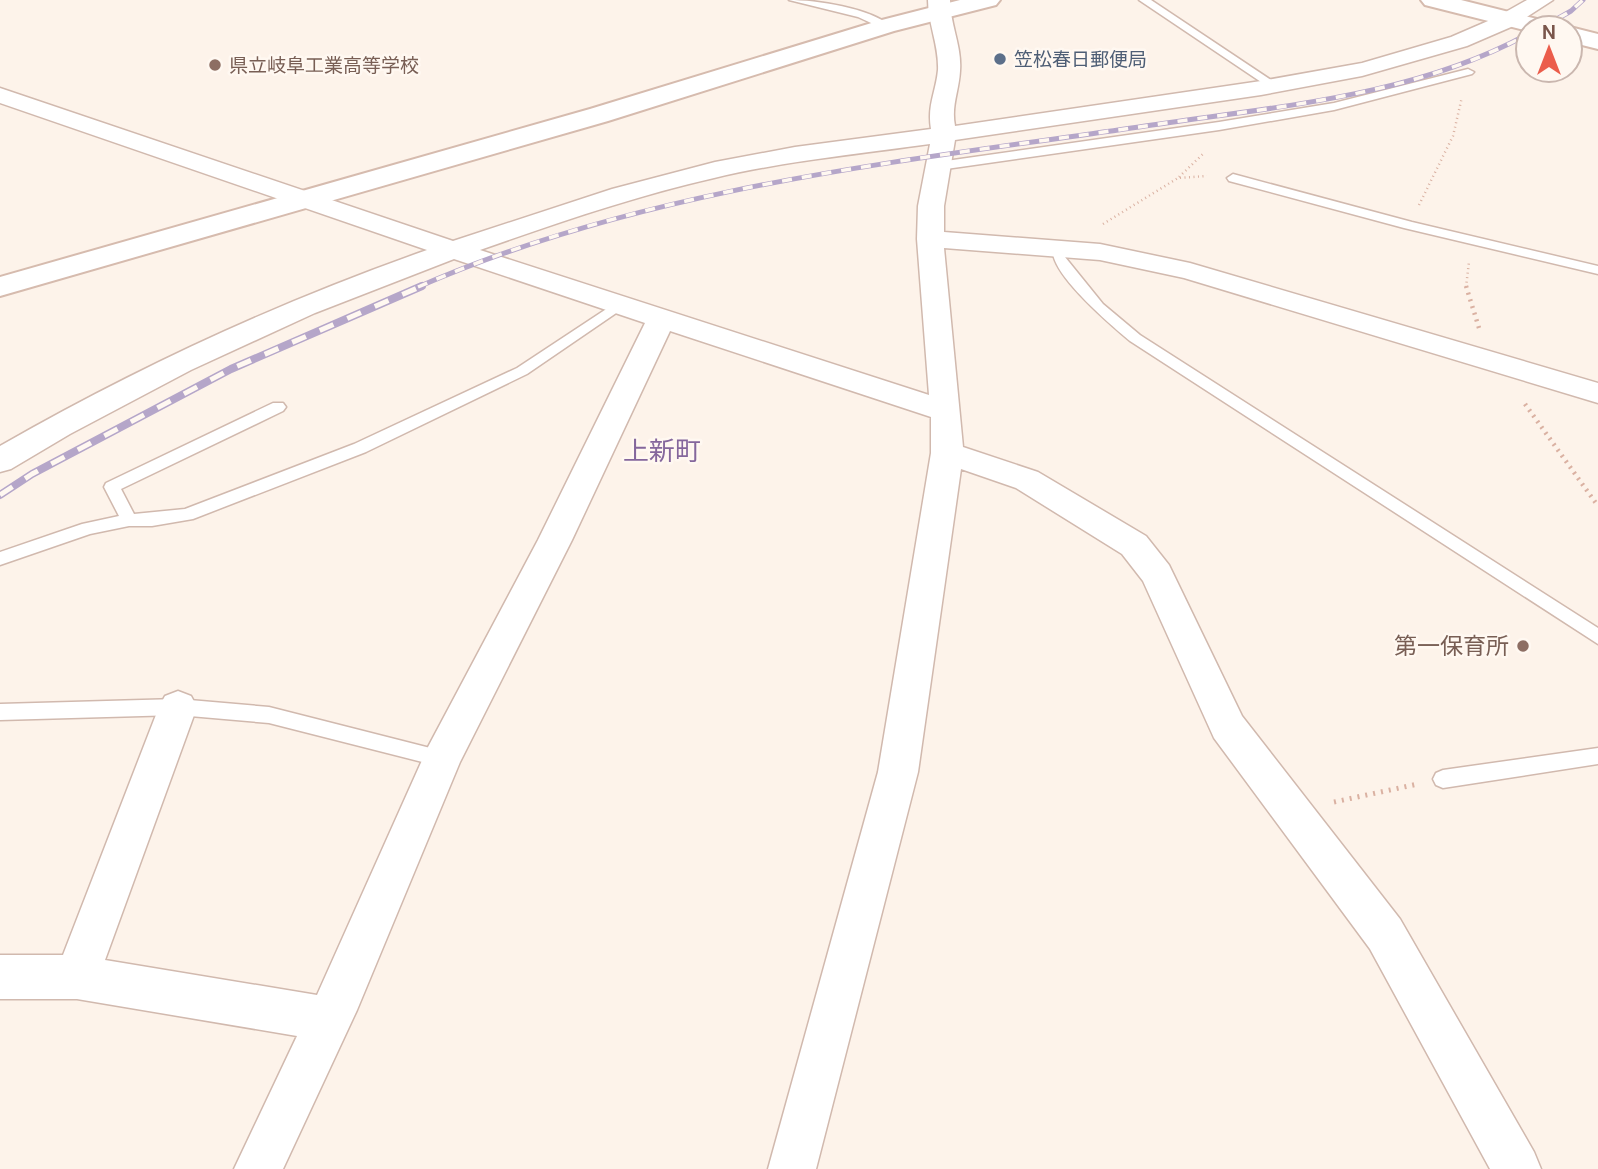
<svg xmlns="http://www.w3.org/2000/svg" width="1598" height="1169" font-family="'DM Sans','Noto Sans JP',sans-serif">
	<style>
		.lines { fill: none; stroke-linecap: round; stroke-linejoin: round }
		.lane-casing { stroke: #d1b9ae; stroke-width: 3 }
		.street-casing { stroke: #d1b9ae; stroke-width: 3 }
		.secondary-casing { stroke: #d6bbae; stroke-width: 4 }
		.path-far2 { stroke: #dab1a2; stroke-width: 2.5; stroke-dasharray: 1 3.5; stroke-linecap: butt }
		.path-far1 { stroke: #dab1a2; stroke-width: 4.5; stroke-dasharray: 2 5; stroke-linecap: butt }
		.path { stroke: #dab1a2; stroke-width: 5; stroke-dasharray: 2 6; stroke-linecap: butt }
		.lane { fill: #fff; fill-rule: evenodd }
		.street { fill: #fff; fill-rule: evenodd }
		.secondary { fill: #fff; fill-rule: evenodd }
		.rail-far1-casing { stroke: #b5a6c9; stroke-width: 5 }
		.rail-casing { stroke: #b5a6c9; stroke-width: 8 }
		.rail-far1 { stroke: #fff8f1; stroke-width: 3.5; stroke-dasharray: 10; stroke-linecap: butt }
		.rail { stroke: #fff8f1; stroke-width: 5; stroke-dasharray: 15; stroke-linecap: butt }
		.service-dot { fill: #5c6f8a; stroke: #fff8f1; stroke-width: 2.5 }
		.education-dot { fill: #8d6e63; stroke: #fff8f1; stroke-width: 2.5 }
		.labels { text-anchor: middle; stroke-width: 5; stroke-linejoin: round; paint-order: stroke }
		.far-service-label { font-size: 19px; fill: #4e5e75; stroke: #fff8f1; text-anchor: start }
		.far-education-label { font-size: 19px; fill: #785e54; stroke: #fff8f1; text-anchor: start }
		.education-label { font-size: 23px; fill: #785e54; stroke: #fff8f1; text-anchor: end }
		.quarter-label { font-size: 26px; fill: #85679c; stroke: #fff8f1 }
	</style>
	<rect width="100%" height="100%" fill="#fdf3ea"/>
	<g class="lines">
		<!-- lane casing -->
		<g class="lane-casing">
			<path id="lane" d="M789,0C817,0 869,8 891,26L882,28L858,17Z
				M1139,0H1151L1280,86L1270,88Z
				M1468,69L1474,72L1472,74L1334,110L1219,130L939,170L933,166L939,162L1219,122L1334,103Z
				M1233,174L1412,222L1598,266V274L1404,228L1229,181L1227,178Z
				M1060,244L1067,248L1065,257L1103,304L1140,335L1598,628V644L1130,341C1111,325 1048,272 1053,248Z
				M620,300L627,304L625,307L527,374L366,452L193,519L152,526H129L90,534L0,565V552L82,524L119,516L104,487L106,483L273,403H283L286,407L283,411L121,489L134,514L185,509L354,444L517,368Z
				M178,699L269,707L442,751L449,753L452,759L449,765L442,767L269,723L178,715L0,720V704Z
				M1598,748V764L1443,788L1436,785L1433,779L1436,773L1443,770Z"/>
		</g>
		<!-- street casing -->
		<g class="street-casing">
			<path id="street" d="M928,0H950C950,25 962,46 960,71C959,91 951,106 955,126L1261,81L1362,63L1451,37L1495,18L1527,0H1553L1511,27L1467,46L1362,76L1261,95L955,140L944,206V232L1100,244L1190,263L1598,383V403L1184,278L1100,260L944,248L963,447L1038,472L1146,536L1169,565L1242,716L1400,919L1534,1152L1541,1169H1490L1370,949L1214,738L1143,581L1122,554L1016,488L961,469L918,772L816,1169H768L878,772L931,453V417L670,331L572,540L460,762L357,1010L283,1169H234L297,1036L77,999H0V955H63L159,707L165,696L178,691L191,696L197,707L105,960L317,995L428,747L538,540L645,323L454,259L315,313L191,370L70,434L11,469L0,472V446C136,368 279,302 427,250L0,103V88L453,241L612,189L715,162L795,147L931,129C927,105 936,92 938,70C939,45 928,24 928,0ZM930,144L918,206L917,239L929,395L480,250C557,223 635,196 714,178C785,161 858,154 930,144Z"/>
		</g>
		<!-- secondary casing -->
		<g class="secondary-casing">
			<path id="secondary" d="M960,0H1000L996,5L894,31L608,121L0,296V277L590,109L878,21Z
				M1421,0H1461L1553,23L1557,28H1528V31L1425,5Z
				M1570,27L1598,34V49L1570,42V28H1565Z"/>
		</g>
		<!-- path-far2 -->
		<path class="path-far2" d="M1179,177L1203,154
			M1419,205L1453,136L1462,97
			M1103,224L1178,178L1207,176
			M1466,287L1469,262"/>
		<!-- path-far1 -->
		<path class="path-far1" d="M1466,286L1479,328
			M1525,404L1598,506"/>
		<!-- path -->
		<path class="path" d="M1334,802L1418,784"/>
		<!-- lane -->
		<use href="#lane" class="lane"/>
		<!-- street -->
		<use href="#street" class="street"/>
		<!-- secondary -->
		<use href="#secondary" class="secondary"/>
		<!-- rail-far1 casing -->
		<g class="rail-far1-casing">
			<path id="rail-far1" d="M1541,28L1571,11L1583,0
				M418,287C644,188 896,162 1139,127C1269,107 1411,98 1528,34"/>
		</g>
		<!-- rail casing -->
		<g class="rail-casing">
			<path id="rail" d="M0,495L32,474L231,369L422,286"/>
		</g>
		<!-- rail-far1 -->
		<use href="#rail-far1" class="rail-far1"/>
		<!-- rail -->
		<use href="#rail" class="rail"/>
	</g>
	<!-- markers -->
	<circle class="service-dot" cx="1000" cy="59" r="7"/>
	<g class="education-dot">
		<circle cx="215" cy="65" r="7"/>
		<circle cx="1523" cy="646" r="7"/>
	</g>
	<g class="labels">
		<!-- far-service labels -->
		<g class="far-service-label">
			<text x="1014" y="66">笠松春日郵便局</text>
		</g>
		<!-- far-education labels -->
		<g class="far-education-label">
			<text x="229" y="72">県立岐阜工業高等学校</text>
		</g>
		<!-- education labels -->
		<g class="education-label">
			<text x="1509" y="654">第一保育所</text>
		</g>
		<!-- quarter labels -->
		<g class="quarter-label">
			<text x="662" y="460">上新町</text>
		</g>
	</g>
	<!-- north arrow -->
	<g transform="translate(1549 49)"><circle r="33" fill="#fff8f1" stroke="#cab7af" stroke-width="2"/>
	<path d="M0-5L12 26L0 18L-12 26Z" fill="#eb5d4b"/>
	<text y="-10" font-size="19" font-weight="bold" text-anchor="middle" fill="#7a564b">N</text>
	</g>
</svg>
